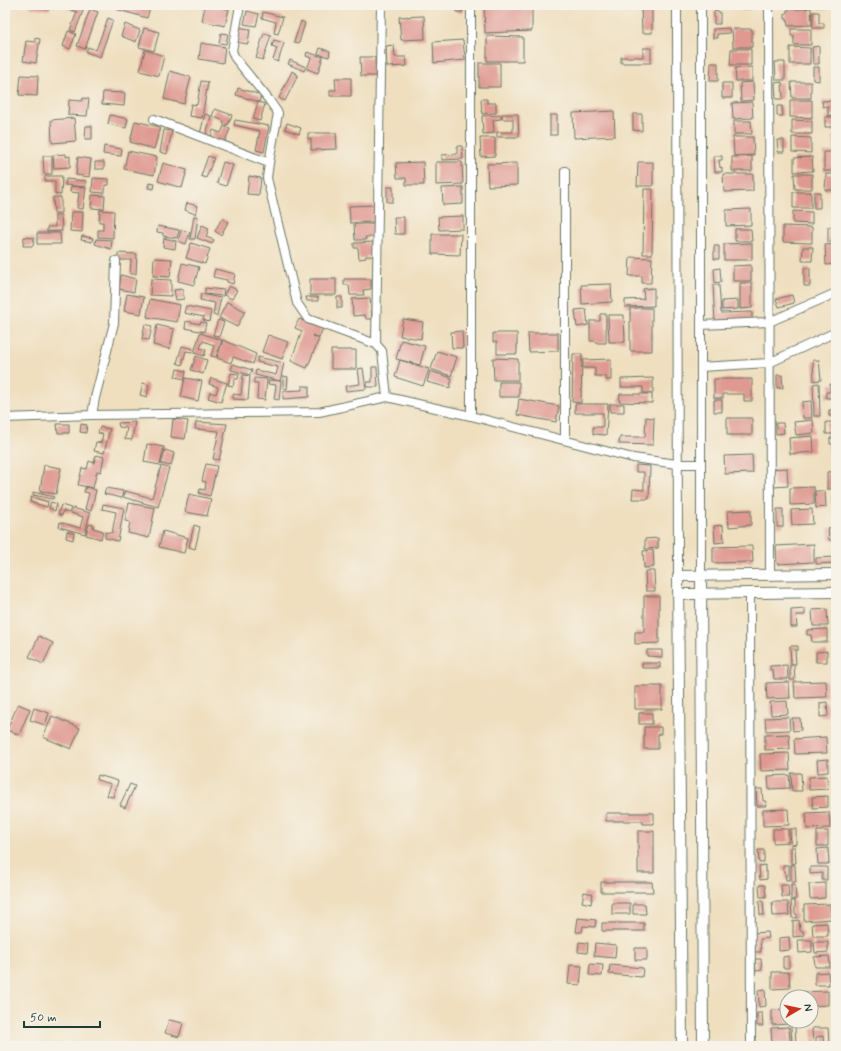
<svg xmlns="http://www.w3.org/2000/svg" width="841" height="1051" font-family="Mynerve,sans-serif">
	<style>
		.building { fill: #df9991 }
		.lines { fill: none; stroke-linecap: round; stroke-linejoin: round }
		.minor-casing { stroke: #687665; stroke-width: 10 }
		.tertiary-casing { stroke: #687665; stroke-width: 12 }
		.minor { stroke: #fff; stroke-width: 8 }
		.tertiary { stroke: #fff; stroke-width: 10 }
	</style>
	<rect width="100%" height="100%" fill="#f7f3e8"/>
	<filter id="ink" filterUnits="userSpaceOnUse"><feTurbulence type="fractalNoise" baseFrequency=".025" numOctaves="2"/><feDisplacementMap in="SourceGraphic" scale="8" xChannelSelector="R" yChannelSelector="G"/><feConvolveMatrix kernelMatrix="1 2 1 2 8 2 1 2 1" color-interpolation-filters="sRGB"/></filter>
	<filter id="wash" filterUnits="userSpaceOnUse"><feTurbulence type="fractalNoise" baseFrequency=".012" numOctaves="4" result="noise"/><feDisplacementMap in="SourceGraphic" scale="16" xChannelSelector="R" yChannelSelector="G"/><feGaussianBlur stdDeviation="0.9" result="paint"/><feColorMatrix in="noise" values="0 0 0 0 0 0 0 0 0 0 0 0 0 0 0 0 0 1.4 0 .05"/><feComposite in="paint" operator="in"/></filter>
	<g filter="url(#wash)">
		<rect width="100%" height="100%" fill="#efdfbf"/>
		<g id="blocks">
			<!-- building -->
			<path class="building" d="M30,5H50L49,10L30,7Z
				M63,5L85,6L75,32L70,30L77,12L63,7Z
				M117,5H151L147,18L116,9Z
				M205,5L229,9L225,26L202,21Z
				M456,5H462L463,12H457Z
				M484,5H517V9H532V31L485,33Z
				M641,5H652V33H642Z
				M714,5H725V6H719V9H714Z
				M739,5H751V9H739Z
				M815,5H824V7H815Z
				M811,8L812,25L788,26L787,19H785V13H787V10Z
				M90,9L98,12L85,49L77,46Z
				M247,11L259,14L256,26L244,24Z
				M714,11L720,12V24H714Z
				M263,12L283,17L278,34L274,33L276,22L262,18Z
				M813,12H819V23H824V28H813Z
				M424,16L425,39L401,40L399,17Z
				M108,18L113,20L100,57L86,52L88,47L96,50Z
				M301,21L305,23L299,43L294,42Z
				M125,24L140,30L136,42L121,36Z
				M237,27L250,29L248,44L235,42Z
				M144,28L159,32L154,51L139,47Z
				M729,28L730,33L717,34L718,38H713V29Z
				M732,29H752V47H733Z
				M791,29H811V45H794V36H791Z
				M68,31L76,34L70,49L63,46Z
				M221,33L228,34L226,44L219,43Z
				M264,33L271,35L263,60L256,58Z
				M487,36L523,37V61H487Z
				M35,38L40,39L36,63L23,61L26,41L35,42Z
				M274,40L284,43L278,62L273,60L277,48L272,46Z
				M463,40L465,60L434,63L433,42Z
				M201,43L225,47L223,63L199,59Z
				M394,45L395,57H406L407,66L387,67L386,46Z
				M819,46V64H813L812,47Z
				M790,47L810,48V64H790Z
				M320,48L330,51L329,57L318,54Z
				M643,48H651V63H621V57H643Z
				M731,49H751V65H730Z
				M145,50L164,56L159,76L140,71Z
				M307,52L323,57L318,73L307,69L311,58L306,56Z
				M360,57H375L376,76H361Z
				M290,60L306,67L304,71L288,64Z
				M775,62H785V80H776Z
				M479,63H500V87H479Z
				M711,63H718V81H710Z
				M752,67V81H736L735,68Z
				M813,67H819V81L813,80Z
				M170,71L191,77L184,104L164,99Z
				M292,71L298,75L285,101L279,98Z
				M21,75L38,76L37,96L19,95Z
				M335,78H351V96H330V90H336Z
				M201,81L208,82L202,118L189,116L191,104L197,105Z
				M753,82L754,100L741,101L740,83Z
				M782,82L783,99H776L775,83Z
				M791,82H811V98H792Z
				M722,83H732V98H722Z
				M238,88L261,95L259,102L236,95Z
				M103,92L125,93L124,106L102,104Z
				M83,98L89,99L87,116L68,115L69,100L82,101Z
				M481,99H487V103H496V113L482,114Z
				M790,100H812V118L790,117Z
				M836,100V115L828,116V106L823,107L822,101Z
				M258,102L265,104L260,121L253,119Z
				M752,102L753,118L733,119L732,103Z
				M777,106H782L783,116H777Z
				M215,109L232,115L228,125L223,124L224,121L212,116Z
				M614,111L615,136L574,138L573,113Z
				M205,114L211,116L206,135L200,134Z
				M502,114H518L519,137H497V132H513V119H502Z
				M633,114H642V131L633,130Z
				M110,115L128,119L126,128L108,124Z
				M501,115V119L493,120L494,133L483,134L482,116Z
				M550,115H557V135H550Z
				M825,117H836V133H833V127H825Z
				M74,118L76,141L52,143L51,120Z
				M235,120L269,126L264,152L256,150L260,131L234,125Z
				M792,120L812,121V134H792Z
				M135,121L160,127L154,149L130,142Z
				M734,121H751L752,134H734Z
				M287,123L301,128L299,134L285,129Z
				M86,126H92V139H85Z
				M224,126L230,129L224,143L211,137L213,130L221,133Z
				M164,130L172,131L167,154L160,152Z
				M308,133H336L337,149L311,150V139H308Z
				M833,136H836V151H834Z
				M733,137H753L754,155L734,156Z
				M792,137L811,138V153L792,152Z
				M480,138H495V156L481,157Z
				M777,140H784V152H778Z
				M104,146L122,149L121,156L103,154Z
				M457,146H462L463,159L442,160V155L457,154Z
				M128,151L157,157L154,175L124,169Z
				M824,152H836V171H824Z
				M66,154V157L70,156V167L54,168L53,155Z
				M43,156H52V174H44Z
				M208,156L214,158L206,178L201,176Z
				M714,156H722V160H719L720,168L722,167V172H715Z
				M752,156V171H732V157Z
				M78,157L91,159L89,177L76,175Z
				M812,157L813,171L794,172V158Z
				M95,162H104V169H95Z
				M223,162L233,165L226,186L217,183Z
				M423,162L424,185H406V178H397L396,163Z
				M436,162H462L463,184L436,185Z
				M638,162H653V186H637Z
				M163,163L187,170L182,188L158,181Z
				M517,163V185L488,186L487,164Z
				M723,174H753V191L724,192Z
				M794,174H812V189H795Z
				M826,174H836V190H825Z
				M45,176H62L61,195L55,194V181H45Z
				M249,176L261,178L259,195L247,194Z
				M93,178L109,179V185H105L104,193L92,192Z
				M66,179L86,181L85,187L65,185Z
				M149,183L155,184L154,189L148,188Z
				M71,186L86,188L83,209L77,208L79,193L70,192Z
				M387,187H393V202H387Z
				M463,187V204L443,205L442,188Z
				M644,189H653L652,254H643Z
				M793,192H811V208H793Z
				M814,192H820V208H814Z
				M92,195L105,196L104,209L91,208Z
				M53,197H61V213H54Z
				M187,203L198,206L195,214L185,210Z
				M375,205L376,222L350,223L349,206Z
				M751,209V225L726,226V210Z
				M100,210L114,211L113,238L98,237V230H103V222H99Z
				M793,211L812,212V224L793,223Z
				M71,212H83L82,232L70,231Z
				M55,215H61L62,231L47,232V227H55Z
				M194,216L198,217L195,239H190Z
				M463,216V229L439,230L438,217Z
				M394,217H404V234H395Z
				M222,218L228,222L221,235L215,231Z
				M354,224H375V237H365L366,240H355Z
				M202,225L209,228L206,237L214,240L212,244L197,238Z
				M158,226L179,230L177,238L163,236V233L157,232Z
				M783,226L812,227V243L783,242Z
				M828,227H836V242H828Z
				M735,229H751L752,241H735Z
				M181,230L190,232L186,244L178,241Z
				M37,233H60L61,244H37Z
				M432,234H461L460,255L432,254Z
				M82,236L93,238L92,242L81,240Z
				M24,237L34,238L33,246H23Z
				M164,238L176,241L175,249L163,247Z
				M96,239L112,240L111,249L95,244Z
				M375,242L376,256H366V258L359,259L358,248H354V243Z
				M191,243L210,249L205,264L186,258Z
				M752,243V260H724V244Z
				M836,244V264L826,265L825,245Z
				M714,246H719V259H714Z
				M803,247H813L812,261H802Z
				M118,253L137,254L136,274H130L131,260H118Z
				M630,257L652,258L651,283H642V276H629Z
				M154,258L172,259L170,277L153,276Z
				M182,263L199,267L194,285L178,281Z
				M751,265V281H733V266Z
				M720,268L721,282L715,283L714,269Z
				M804,268H810V286H804Z
				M215,269L235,274L233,284L227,282V280L213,277Z
				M121,275L136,279L134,292L119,289Z
				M151,279L171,280V296L150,295Z
				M310,279H336V295H310Z
				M344,279H371V289L363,290L364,295H350L349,285H344Z
				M740,283H752V308L740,309Z
				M611,284L612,302L582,304L581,285Z
				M713,285H719L721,313L752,312V321L715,323Z
				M229,286L237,290L232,299L224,295Z
				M205,288L224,290L223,296L205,294Z
				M654,288V306L625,307V300L644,299L643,289Z
				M183,289L184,299L176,300L174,290Z
				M127,294L144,297L141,314L124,311Z
				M201,294L221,298L217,316L213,315L215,303L200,300Z
				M792,295L794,303L779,307L776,299Z
				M306,297H318V301H307Z
				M337,297H342V308H337Z
				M370,298L372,319H366L365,315L353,316L352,299Z
				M150,299L180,305L177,322L147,317Z
				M738,300V309L722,310V301Z
				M227,302L245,311L237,327L219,318Z
				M186,306L211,311L209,322L203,320L204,317L184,313Z
				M630,308H652V351H630Z
				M586,309L588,325L577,327L575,310Z
				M600,314H606V343H596V341H590V321H600Z
				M608,315H624L625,342H609Z
				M299,319L323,328L319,338L312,335L319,339L307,368L291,361L302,331L295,328Z
				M403,319L423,322L421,339L400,336Z
				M218,320L224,322L219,337L213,335Z
				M186,321L200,324V322L206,323L204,332L185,328Z
				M145,324L152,326L149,340L142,339Z
				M157,325L174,329L170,349L153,345Z
				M462,331L463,348H452L451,332Z
				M200,333L222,340L216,357L211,356L214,345L203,341L200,348L206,350L204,356L194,353Z
				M493,333H517V354H497V342H493Z
				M528,333H558V351L529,352Z
				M268,335L288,342L282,359L262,352Z
				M223,340L256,354L253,364L233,357L231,363L217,358Z
				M401,340L425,346L420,365L396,359Z
				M182,346L193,349L192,352L186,351L182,365L177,363Z
				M331,350H356V369H331Z
				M437,351L457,357L451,376L431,369Z
				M573,354H582L581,403L572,402Z
				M196,356L207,360L203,374L191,370Z
				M258,357L284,363L280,381L255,375L256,370L276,375L278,367L257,362Z
				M493,358L518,359V380H494Z
				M611,359V380H606V376H595V368H583V360Z
				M400,360L429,369L423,386L395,377Z
				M813,360H819L821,380L814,381Z
				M233,364L252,370L250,375L231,370Z
				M372,367H377L378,387H367V382H372Z
				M363,368L366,389L346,391L345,386L360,384L358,369Z
				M177,369L186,371L185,379L175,377Z
				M430,371L452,378L450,388L427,382Z
				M231,373L239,374L238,379H235L233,386L228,385Z
				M243,375L250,376L248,400L233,399V394L241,395Z
				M777,375H782L783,388H777Z
				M283,376L288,377L287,389L283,388Z
				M185,378L202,381L198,401L181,397Z
				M211,378L227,383L221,402L208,398L210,392L216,394L218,387L209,384Z
				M254,378L267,379L265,400L257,399L258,383H254Z
				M653,378V393H643V387H621V379Z
				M714,379H752V401H744V394H723V398H714Z
				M269,380L281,381L279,400L274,399L276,385L268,384Z
				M499,382H519V397H499Z
				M143,383L149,385L147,397L140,395Z
				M819,383L820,416H814L813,384Z
				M830,384H836V398H826V392H830Z
				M302,386H309V397L283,399V391L302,390Z
				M620,394H652V403L619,402Z
				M519,399L559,406L556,422L517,415Z
				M714,400H722V412H714Z
				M811,401L812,418H803L802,402Z
				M575,404H608L606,435L593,434V427H603V413H575Z
				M610,404H624V412H610Z
				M829,410H835V416H829Z
				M646,417L654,418L653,445L619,444L620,437H645Z
				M727,418H752V435H727Z
				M173,419L188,421L185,439L171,437Z
				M813,420L814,433L796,435L794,422Z
				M135,422L132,440L125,439L127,428L119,427L118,423Z
				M196,422L227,424L219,460L213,459L219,431L195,429Z
				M826,422H836V434H826Z
				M776,423H783L784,433L776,434Z
				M57,424H69V433H58Z
				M81,424L87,425L86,433L80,432Z
				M100,427L110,429L104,453L94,451L96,442L101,443L103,434L98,433Z
				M813,436L814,452L790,454L789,438Z
				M830,438H836V452H833V444H830Z
				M147,444L164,447L160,465L144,462Z
				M165,450L174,453L171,466L161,464Z
				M96,455L104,457L101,472L97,471L93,488L78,485L82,468L87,469L89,461L94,463Z
				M752,455L753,473L725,474L724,456Z
				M206,464L217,466L210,496L199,493L200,489L205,490L206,482L202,481Z
				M44,465L61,468L56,494L40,491Z
				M636,465L650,466L649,499H632L633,489L644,490V472H636Z
				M161,466L169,468L158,507L123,497L125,491L152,498Z
				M787,468L788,486L774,487L773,469Z
				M836,471V489H827V472Z
				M86,487L96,490L91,511L85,509L89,493L84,492Z
				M814,487V504L790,505V488Z
				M106,488L123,491L122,498L104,494Z
				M815,491H825L826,507L816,508Z
				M833,491H836V504H833Z
				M33,492L54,497L53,499L33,495Z
				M189,494L211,499L207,516L185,512Z
				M31,497L48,502L47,507L30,502Z
				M51,502L57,504L55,511L49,508Z
				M129,503L155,508L149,538L128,533L130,522L125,521Z
				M103,504L124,508L118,541L105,538V532L112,533L116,512L102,509Z
				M61,505L71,508L69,513L63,511L62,516L58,514Z
				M73,508L90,513L85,534L59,527L60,522L80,528L83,517L71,513Z
				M777,509H783V527H777Z
				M812,509L813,524L792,525L791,510Z
				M751,510V525L729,527L728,511Z
				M89,524L94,525L93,528L103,531L101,539L86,535Z
				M194,525L200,527L195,549L189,547Z
				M723,525L724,542L715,543L714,526Z
				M836,527V540H829L828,528Z
				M67,531L74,533L73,540L66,538Z
				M163,531L188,538L184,553L159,547Z
				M658,538V548L645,549V539Z
				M814,544V562L777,564L776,546Z
				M752,546L753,562L713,563V547Z
				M653,550L654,567L644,568L643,551Z
				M836,557V563L816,564V558Z
				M645,571H654L655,591H646Z
				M644,596H659V643L635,644V632H644Z
				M805,609V615H796L797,627H791V610Z
				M827,609L828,626H813L812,610Z
				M827,629V642H812L811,635H807V630Z
				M39,636L53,643L43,664L29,657Z
				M790,646H798V650H795L796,664H791Z
				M647,650H662V657L647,656Z
				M827,651V662H816V652Z
				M642,663H660V668H642Z
				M787,665L788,679H774L773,670H770V666Z
				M790,665H794L795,680H790Z
				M826,681L827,697L795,698L794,682Z
				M789,682L790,698L767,699L766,683Z
				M635,686H662V709H635Z
				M787,701L788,714L771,715L770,702Z
				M827,702L828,716L820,717V703Z
				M18,704L30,709L19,735L7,730Z
				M34,708L49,713L45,725L30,720Z
				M639,713H652V724H639Z
				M52,716L80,728L71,749L43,737Z
				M789,717L790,730L766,731L765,718Z
				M792,718H800L801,730L793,731Z
				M644,727H661V734H658V749H644Z
				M789,734L790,749L765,750V735Z
				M826,737L827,753L795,754L794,739Z
				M789,753L790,770L761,771L760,754Z
				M828,759V772L818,773L817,760Z
				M791,773H801L802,791H792Z
				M98,775L118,781L113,797L107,796L111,784L97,780Z
				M789,775L790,788L769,789L768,776Z
				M827,776L828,789L809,790V777Z
				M130,784L135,786L125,808L120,805Z
				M756,789H762L763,801H766V806H757Z
				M828,796V807L813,808L812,797Z
				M788,809L789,825L763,826V810Z
				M829,812L830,828L807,829L806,813Z
				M606,813H654V824H643V821H606Z
				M773,829H788L789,842L773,843Z
				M790,829H796V844L791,845Z
				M638,831H654V873H638Z
				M817,831H828V846H817Z
				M791,847H795L796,863L791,864Z
				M828,848L829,864H818L817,849Z
				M758,850H764V862L759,863Z
				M765,865V872L767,871V879L760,880L759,866Z
				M783,865H789V880H786L785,871H783Z
				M791,865H795L796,882H791Z
				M810,867H827V880H822V873L810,874Z
				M601,882H652L653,892H601Z
				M825,883V898L810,899L809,884Z
				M791,884H795L796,899L791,900Z
				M759,885H765L766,897H760Z
				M781,885H788L789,897H782Z
				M584,892L593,894L591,904L582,902Z
				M759,901H763L764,915H760Z
				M791,901H795V914H797V918H792Z
				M772,902H788L789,915L773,916Z
				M612,903H630V914H612Z
				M633,904H645L646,914H633Z
				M830,904L831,919L804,921V905Z
				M578,918L596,920L595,927L583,926L582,932H576Z
				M799,920L800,931H803L804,936L793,937V921Z
				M602,923H644V931H602Z
				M827,923L828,936H813L812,924Z
				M768,932L769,938L760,939L761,952H755L754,933Z
				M789,937L790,950L779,951V938Z
				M798,940H812V952L799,953Z
				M579,942L588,943L587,953L578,952Z
				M814,942H828V952L815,953Z
				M595,943L616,945L615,958L594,956Z
				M635,948H647V960H635Z
				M789,956V968H783V957Z
				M829,956L830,967H815L814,957Z
				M755,959H761L762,970L756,971Z
				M590,964L603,965L602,976L589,975Z
				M570,965L582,966L580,985L568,984Z
				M610,965L643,968L642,977L609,974Z
				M772,972H789L790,988L772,989Z
				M828,972L829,985H815V973Z
				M765,989L766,1006L759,1007L758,990Z
				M828,991V1005L811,1006V997H800V992Z
				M787,1009V1021H790V1024L772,1025V1010Z
				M757,1013H762L763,1026H757Z
				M169,1020L183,1023L179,1037L165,1033Z
				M791,1026H795L796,1044H792Z
				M789,1027L790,1043L772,1044L771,1028Z
				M812,1028H828L829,1044H824L823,1036L816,1037V1044L813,1045Z"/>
		</g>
	</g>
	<g filter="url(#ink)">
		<use href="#blocks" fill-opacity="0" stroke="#687665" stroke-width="1"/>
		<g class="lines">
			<!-- minor casing -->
			<g class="minor-casing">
				<path id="minor" d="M240,5L232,51L235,58L269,100L278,113L269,163L267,178L297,303L308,319L376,344L382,351L387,397
					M471,5V416
					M677,5L678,576
					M701,5V576
					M769,5L770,574
					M154,119L269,163
					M701,325L769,322L836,293
					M376,344L381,5
					M701,367L769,363L836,332
					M92,415L95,398L114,323L116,261
					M5,418L92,415L319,412L387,397L471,416L633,458L677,464H701
					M565,440V171
					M750,593L751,1046"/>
			</g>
			<!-- tertiary casing -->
			<g class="tertiary-casing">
				<path id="tertiary" d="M701,576L703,1046
					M678,594L836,592
					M682,1046L678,576L836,574"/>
			</g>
			<!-- minor -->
			<use href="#minor" class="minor"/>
			<!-- tertiary -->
			<use href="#tertiary" class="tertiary"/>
		</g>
	</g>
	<!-- margin -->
	<rect width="841" height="1051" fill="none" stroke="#f7f3e8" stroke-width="20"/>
	<!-- north arrow -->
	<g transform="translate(799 1009) rotate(81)"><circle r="19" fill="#f7f3e8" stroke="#a1aaa0"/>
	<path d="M0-3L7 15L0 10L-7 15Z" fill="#c8321e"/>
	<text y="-6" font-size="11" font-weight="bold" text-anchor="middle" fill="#1f3d34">N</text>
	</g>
	<!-- scale -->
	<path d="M24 1021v6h76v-6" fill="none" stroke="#1f3d34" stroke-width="2"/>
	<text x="30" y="1021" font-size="12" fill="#1f3d34" stroke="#f7f3e8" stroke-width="3" paint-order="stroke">50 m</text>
</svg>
